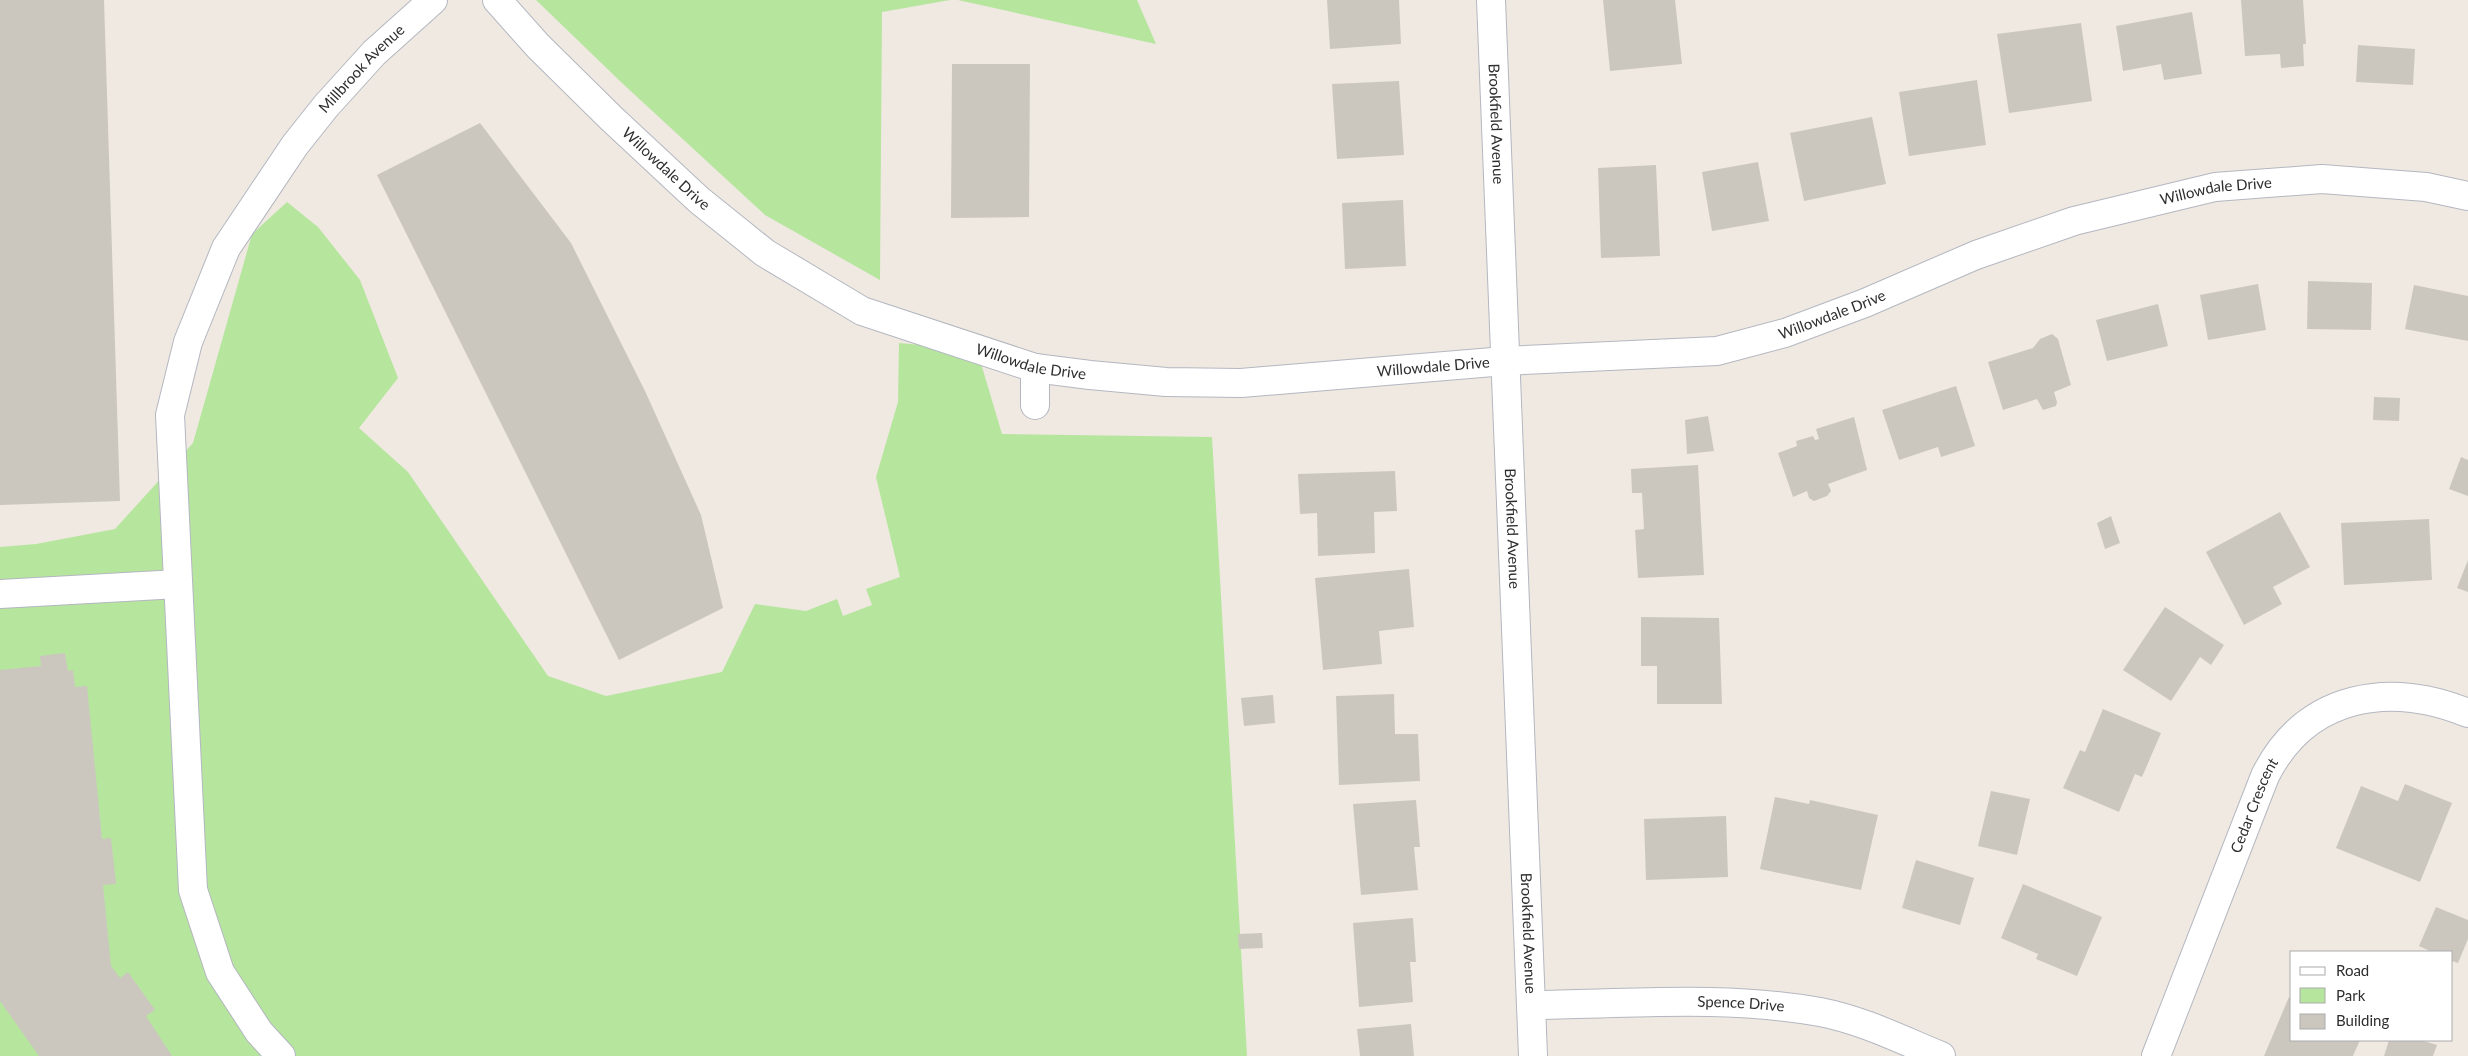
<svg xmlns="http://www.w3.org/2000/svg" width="2468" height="1056" font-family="Lato,sans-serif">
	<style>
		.green { fill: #b6e59e }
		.building { fill: #cbc7bf }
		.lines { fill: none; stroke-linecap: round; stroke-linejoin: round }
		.minor-casing { stroke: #b4b7c1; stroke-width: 30 }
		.minor { stroke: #fff; stroke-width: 28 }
		.labels { text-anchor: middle; stroke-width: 4.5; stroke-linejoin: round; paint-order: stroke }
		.street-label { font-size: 15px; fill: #2e2e2e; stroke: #fff }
	</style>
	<rect width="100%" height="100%" fill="#efe9e1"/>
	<!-- green -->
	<path class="green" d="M536,0H950L882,12L880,280L765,215L622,83Z
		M958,0H1137L1156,44Z
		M287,202L318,227L360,280L398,378L359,428L408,472L548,676L606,696L722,672L755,604L806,611L837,599L843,616L872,605L866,589L900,577L876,477L898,402L899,343L977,350L1002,434L1212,437L1247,1056H0V547L36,544L115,529L193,443L252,234Z"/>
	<!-- building -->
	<path class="building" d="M0,0H104L120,501L0,505Z
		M1327,0H1399L1401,44L1330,49Z
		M1603,0H1675L1682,64L1610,71Z
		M2241,0H2303L2306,44H2303L2304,66L2281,68L2280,54L2245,56Z
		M2192,12L2202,74L2164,80L2161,64L2123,71L2116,26Z
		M2081,23L2092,101L2009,113L1997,34Z
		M2358,45L2415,49L2413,85L2356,82Z
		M952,64H1030L1029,217L951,218Z
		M1977,80L1986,145L1909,156L1899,92Z
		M1399,81L1404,155L1337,159L1332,84Z
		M1872,117L1886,184L1804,201L1790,133Z
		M480,123L571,243L645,391L701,515L723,608L619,660L377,175Z
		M1758,162L1769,221L1712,231L1702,172Z
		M1656,165L1660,256L1601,258L1598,168Z
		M1403,200L1406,266L1345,269L1342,203Z
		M2308,281L2372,283L2371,330L2307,329Z
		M2258,284L2266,330L2208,340L2200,295Z
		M2414,285L2468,296V341L2405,329Z
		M2158,304L2168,346L2107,361L2096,320Z
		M2052,334L2058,339L2071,385L2054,392L2057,402L2056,406L2043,410L2037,399L2003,410L1988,362L2033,348L2040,339Z
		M1956,386L1975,446L1941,457L1938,447L1899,460L1882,410Z
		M2374,397L2400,398L2399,421L2373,420Z
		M1708,416L1714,451L1687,454L1685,420Z
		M1854,417L1867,470L1828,484L1831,491L1827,496L1814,501L1809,498L1807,491L1793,497L1778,453L1797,446L1796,441L1813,436L1815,440L1819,439L1816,429Z
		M2461,457L2468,460V496L2449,489Z
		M1698,465L1704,575L1638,578L1635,530L1644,529L1642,493H1632L1631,469Z
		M1395,471L1397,511L1374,512L1375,553L1318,556L1317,513L1300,514L1298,474Z
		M2280,512L2310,567L2273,587L2282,604L2244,625L2206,552Z
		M2111,516L2120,543L2105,549L2097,523Z
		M2429,519L2432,580L2344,585L2341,523Z
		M2468,560V592L2457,588Z
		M1409,569L1414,627L1379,631L1382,664L1323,670L1315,578Z
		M2165,607L2224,645L2211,665L2200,657L2171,701L2123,670Z
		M1641,617L1719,618L1722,704H1657V666H1641Z
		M65,653L68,671L73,670L75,687L87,686L102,839L111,838L116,884L103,885L111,966L120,978L128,972L155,1010L146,1016L172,1056H39L0,1001V670L41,666L40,656Z
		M1394,694L1395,734H1418L1420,781L1339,785L1336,696Z
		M1273,695L1275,723L1244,726L1241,698Z
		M2103,709L2161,733L2142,777L2135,774L2119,812L2063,788L2080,750L2085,752Z
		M2405,784L2452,803L2420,882L2336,848L2361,786L2398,801Z
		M1991,791L2030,799L2017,855L1978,846Z
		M1775,797L1809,804L1810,800L1878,815L1861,890L1760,869Z
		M1416,800L1420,847H1414L1418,890L1361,895L1353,804Z
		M1726,816L1728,877L1646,880L1644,819Z
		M1916,860L1974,878L1960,925L1902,908Z
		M2023,884L2102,917L2077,976L2036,959L2038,954L2001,938Z
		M2436,907L2468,920V939L2458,963L2452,961V952H2432L2419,946Z
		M1413,918L1416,962H1410L1413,1002L1359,1007L1353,923Z
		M1262,933L1263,948L1239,949L1238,934Z
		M2289,997L2292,998V1040H2360L2353,1056H2264Z
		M1411,1024L1414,1056H1360L1357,1029Z
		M2389,1040H2420L2437,1045L2433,1056H2384Z"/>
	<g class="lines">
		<!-- minor casing -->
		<g class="minor-casing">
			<g id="minor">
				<path id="s1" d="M497,0L538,46L611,118L699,200L765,253L862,311L1035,368L1090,375L1166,382L1241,383L1505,361L1717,351L1785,333L1865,303L1976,255L2074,221L2215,187L2322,179L2426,187L2468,196"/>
				<path id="s2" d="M1491,0L1533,1056"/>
				<path d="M1035,368V405"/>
				<path d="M0,594L178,584"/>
				<path id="s3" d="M1531,1005C1627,1004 1726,995 1820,1012C1862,1020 1902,1040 1941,1056"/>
				<path id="s4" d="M281,1056L259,1032L220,972L193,890L170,415L188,342L226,248L295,145L326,106L374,53L433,0"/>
				<path id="s5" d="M2156,1056L2265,776C2306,694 2389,681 2468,713"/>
			</g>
		</g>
		<!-- minor -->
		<use href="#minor" class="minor"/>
	</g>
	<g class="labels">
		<!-- street labels -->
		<g class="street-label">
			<text dy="5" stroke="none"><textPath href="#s4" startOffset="1068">Millbrook Avenue</textPath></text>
			<text dy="5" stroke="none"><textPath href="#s2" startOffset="124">Brookfield Avenue</textPath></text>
			<text dy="5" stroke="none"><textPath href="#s1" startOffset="239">Willowdale Drive</textPath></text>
			<text dy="5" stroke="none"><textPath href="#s1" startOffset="1874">Willowdale Drive</textPath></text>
			<text dy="5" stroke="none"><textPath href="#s1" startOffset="1469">Willowdale Drive</textPath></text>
			<text dy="5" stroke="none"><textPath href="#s1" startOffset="659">Willowdale Drive</textPath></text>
			<text dy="5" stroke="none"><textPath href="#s1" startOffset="1064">Willowdale Drive</textPath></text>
			<text dy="5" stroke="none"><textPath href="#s2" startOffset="529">Brookfield Avenue</textPath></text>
			<text dy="5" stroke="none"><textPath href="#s5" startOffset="269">Cedar Crescent</textPath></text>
			<text dy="5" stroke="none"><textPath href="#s2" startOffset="934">Brookfield Avenue</textPath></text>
			<text dy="5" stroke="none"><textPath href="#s3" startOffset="210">Spence Drive</textPath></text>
		</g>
	</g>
	<!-- legend -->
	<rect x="2290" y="951" width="162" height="90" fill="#ffffff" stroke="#ababab"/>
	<rect x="2300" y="967" width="25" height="8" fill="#ffffff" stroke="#ababab"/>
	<text x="2336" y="976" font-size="15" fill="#2e2e2e">Road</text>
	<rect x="2300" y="988" width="25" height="15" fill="#b6e59e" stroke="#ababab"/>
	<text x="2336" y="1001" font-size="15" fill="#2e2e2e">Park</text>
	<rect x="2300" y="1014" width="25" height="15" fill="#cbc7bf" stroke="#ababab"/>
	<text x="2336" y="1026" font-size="15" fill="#2e2e2e">Building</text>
</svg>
